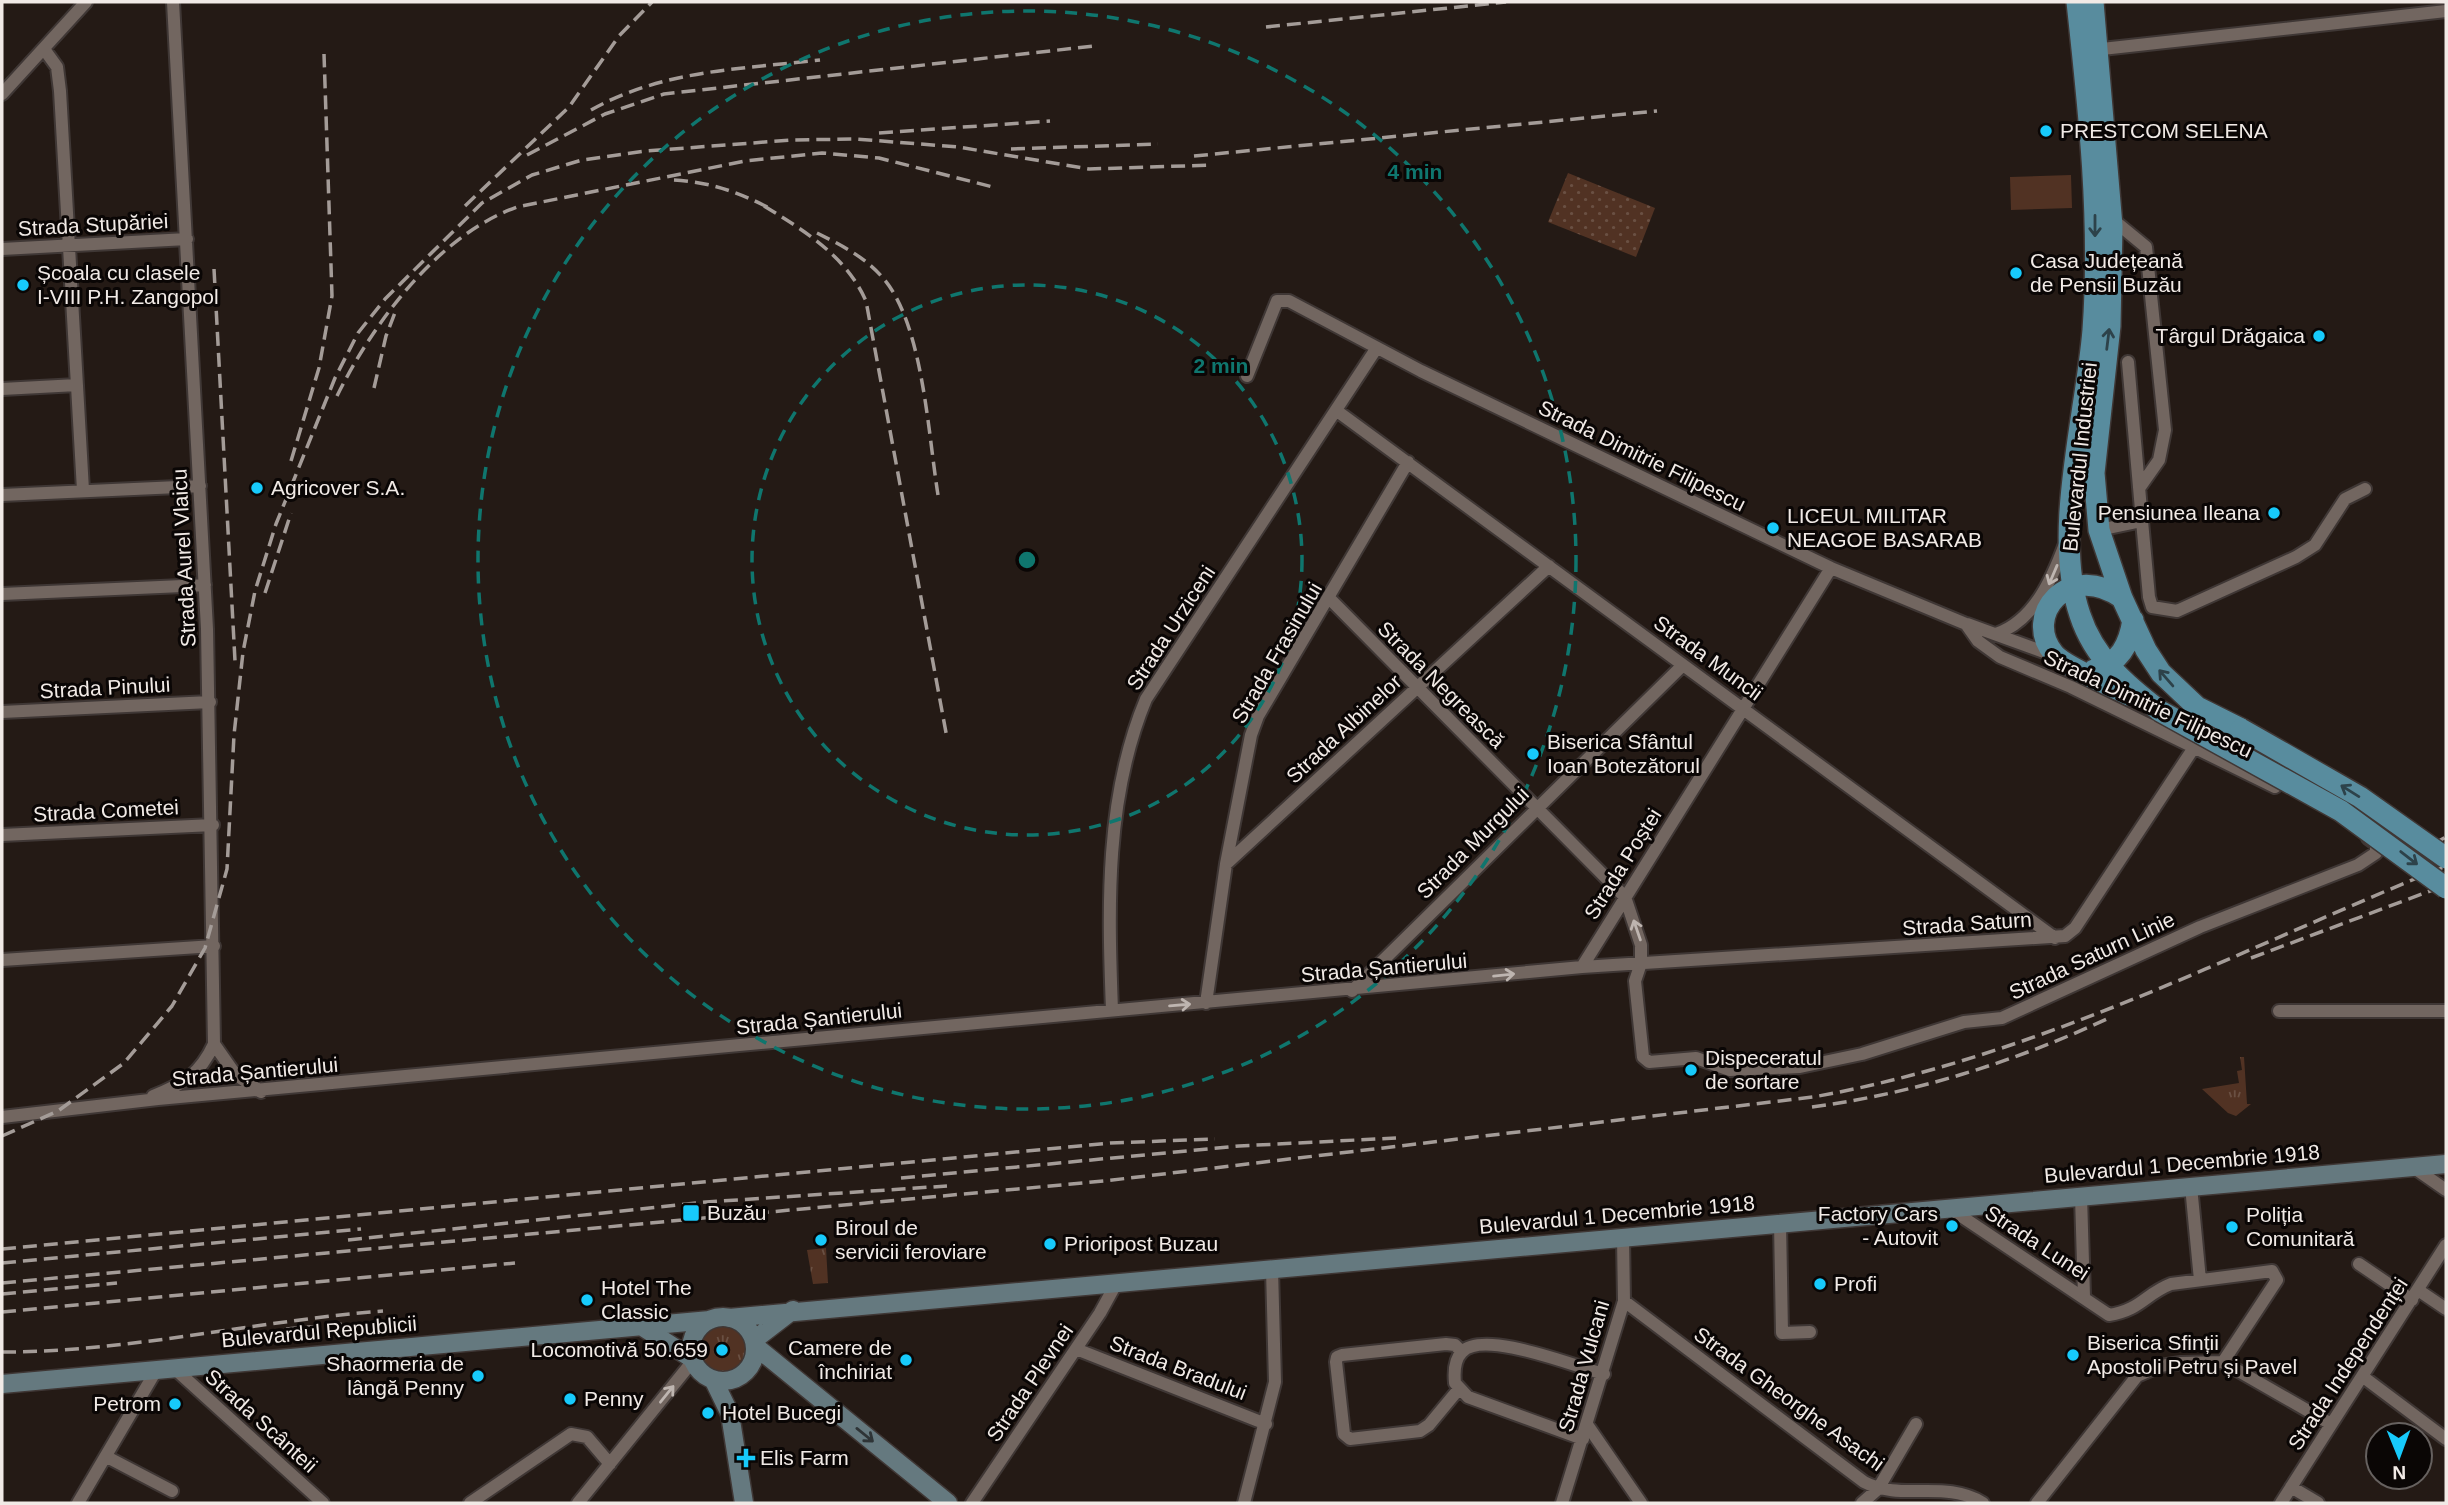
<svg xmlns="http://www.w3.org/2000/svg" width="2448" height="1505" font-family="Helvetica,sans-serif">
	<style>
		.grass { fill: url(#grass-tufts) }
		.park { fill: url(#park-dots) }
		.pitch { fill: #513223 }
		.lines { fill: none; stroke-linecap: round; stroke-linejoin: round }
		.street-casing { stroke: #3f3735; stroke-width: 16 }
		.secondary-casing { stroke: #3f3735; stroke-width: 21 }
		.primary-casing { stroke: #3f3735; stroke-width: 24 }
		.street { stroke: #726660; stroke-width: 12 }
		.secondary { stroke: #65797f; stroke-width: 18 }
		.primary { stroke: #588c9e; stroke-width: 21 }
		.rail { stroke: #a49c98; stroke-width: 3.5; stroke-dasharray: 14 7; stroke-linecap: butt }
		.primary-bridge-casing { stroke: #3f3735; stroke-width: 24; stroke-linecap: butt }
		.primary-bridge { stroke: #588c9e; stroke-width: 21 }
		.oneway { stroke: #2d424a }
		.oneway2 { stroke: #beb5b0 }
		.oneway3 { stroke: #2e3436 }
		.ring { fill: none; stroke: #0f766e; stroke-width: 3.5; stroke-dasharray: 12 9 }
		.poi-dot { fill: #17cafb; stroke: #0a0605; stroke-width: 2.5 }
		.labels { text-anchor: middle; stroke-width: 6; stroke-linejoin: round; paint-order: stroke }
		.poi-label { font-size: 21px; fill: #f1eae6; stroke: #0a0605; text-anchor: start }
		.street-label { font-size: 21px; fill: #f1eae6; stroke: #0a0605 }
		.centre { fill: #0f766e; stroke: #0a0605; stroke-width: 3.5 }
		.ring-label { font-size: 21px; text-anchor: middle; font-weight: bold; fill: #0f766e; stroke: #0a0605; stroke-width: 6; stroke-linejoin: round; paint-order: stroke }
	</style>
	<defs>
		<pattern id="grass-tufts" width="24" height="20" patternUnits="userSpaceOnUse" patternTransform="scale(1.75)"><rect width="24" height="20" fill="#513223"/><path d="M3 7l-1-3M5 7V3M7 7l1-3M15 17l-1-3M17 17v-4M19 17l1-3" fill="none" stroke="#6a5043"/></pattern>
		<pattern id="park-dots" width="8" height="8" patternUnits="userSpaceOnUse" patternTransform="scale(1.75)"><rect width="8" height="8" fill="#513223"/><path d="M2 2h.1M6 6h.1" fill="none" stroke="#6a5043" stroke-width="1.8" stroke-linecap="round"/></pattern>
	</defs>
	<rect width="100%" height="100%" fill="#241a15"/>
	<!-- grass -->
	<path class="grass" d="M2240,1057H2244L2247,1104H2251L2236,1116L2228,1113L2202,1089L2239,1083L2237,1071L2242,1070Z
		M826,1248L828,1283L813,1284L807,1250Z
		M698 1349a25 25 0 1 1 50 0a25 25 0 1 1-50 0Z"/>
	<!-- park -->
	<path class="park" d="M1568,173L1655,208L1636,257L1548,222Z"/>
	<!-- pitch -->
	<path class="pitch" d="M2071,175L2072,208L2011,210L2010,177Z"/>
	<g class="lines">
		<!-- street casing -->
		<g class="street-casing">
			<path id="street" d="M173,2L207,629L214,1044L235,1074L261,1092
				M44,49L57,67L60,91L83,490
				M2093,50L2446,11
				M2,94L86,2
				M2112,219L2146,247L2165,430L2159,460L2140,487
				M2,249L187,239
				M2128,362L2142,521
				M1247,376L1277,301H1289L1421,371L1831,568L1966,624L1978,641L2000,657L2071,687L2275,787
				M2,389L77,385
				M1337,411L2055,938
				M2,495L200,486
				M2099,530L2142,521L2149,597L2152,607L2177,611L2296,557L2315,545L2345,499L2365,489
				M2,594L205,585
				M1330,599L1625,897L1641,945V963L1635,981L1643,1057L1649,1062L1696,1058L1730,1070L1800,1067L1862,1054L1964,1022L2002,1018L2200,927L2358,865L2376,853V844L2368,838
				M1967,624L2055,656
				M1996,634C2034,621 2052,579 2065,544
				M2,712L210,702
				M2,835L213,825
				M1226,864L1549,566
				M2,960L214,946
				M1582,967L1831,568
				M1352,991L1683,665
				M1206,1003L1226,864L1251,735L1258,716L1408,462
				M1112,1010C1108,906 1105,797 1146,699L1376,349
				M2279,1011H2446
				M153,1096C184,1084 200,1074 214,1044
				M2,1117L158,1099L1582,967L2065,936L2075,928L2195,746
				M2413,1167L2446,1190
				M2191,1186L2200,1280
				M2081,1196L2084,1296
				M1949,1208L2109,1315C2141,1310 2145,1294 2171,1284L2272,1271L2277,1280L2223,1362
				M1780,1223L1782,1333L1810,1332
				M2359,1264L2412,1300
				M2418,1290L2446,1309
				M1624,1301L1864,1482C1902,1502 1944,1479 1983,1503
				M1076,1349L1266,1424
				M174,1368L323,1503
				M2362,1376L2446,1439
				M1458,1390L1429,1425L1420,1431L1350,1439L1344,1434L1336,1362L1337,1357L1342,1355L1446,1344L1455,1345L1462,1352
				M1588,1426L1641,1503
				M1583,1439L1468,1397L1455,1383C1454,1373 1454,1360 1462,1352C1484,1329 1576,1367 1604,1374
				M107,1457L172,1491
				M2291,1487L2318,1503
				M78,1503L157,1369
				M470,1503L571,1434L587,1437L610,1464
				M578,1503L692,1362
				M972,1503L1100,1313L1117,1282
				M1244,1503L1275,1382L1272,1269
				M1562,1503L1624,1301L1623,1237
				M1862,1503L1878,1489L1916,1424
				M2037,1503L2137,1376L2160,1366L2181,1363L2223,1362L2331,1424
				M2281,1503L2446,1245"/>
		</g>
		<!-- secondary casing -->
		<g class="secondary-casing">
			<path id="secondary" d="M691 1349a32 32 0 1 1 64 0a32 32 0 1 1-64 0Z
				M729,1318L2446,1164
				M641,1326L691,1358
				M754,1340L793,1310
				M755,1346L948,1503
				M714,1381L730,1414L744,1503
				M2,1384L710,1320"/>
		</g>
		<!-- primary casing -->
		<g class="primary-casing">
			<path id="primary" d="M2077,2C2089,111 2101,221 2093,330C2086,416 2052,533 2080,615C2094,658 2126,685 2160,711
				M2093,2L2112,226L2110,326L2094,473L2099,530L2122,598L2146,650L2161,673L2197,707L2241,729
				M2122,598C2068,560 2022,616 2054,654C2065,667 2112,686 2129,695
				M2094,670C2120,663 2129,645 2133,620"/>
		</g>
		<!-- street -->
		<use href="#street" class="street"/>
		<!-- secondary -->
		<use href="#secondary" class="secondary"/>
		<!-- primary -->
		<use href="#primary" class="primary"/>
		<!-- rail -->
		<path class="rail" d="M1266,27L1506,2
			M591,110C662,70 741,69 820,60
			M879,133L1050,121
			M1011,149L1158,144
			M527,155L605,114L664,94L1094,46
			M1194,156L1657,111
			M674,180C711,182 741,193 773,210
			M465,206L569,107L619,36L652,2
			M764,206C805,231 846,256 866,301L947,738
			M817,233C841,245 865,257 883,278C923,324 928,433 938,495
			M214,269L235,661
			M374,388L386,336L396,310
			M337,396C373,323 438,235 517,207L745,161L822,153L879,158L993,187
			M291,461L319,368L332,296L324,54
			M265,593L291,513
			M2414,855L2446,837
			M2251,958L2446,885
			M1812,1107C1916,1093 2014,1062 2109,1018
			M2,1136L58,1111L124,1063L172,1006L205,948L227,869L234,735L243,652L255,591L276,524L335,378L358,333L385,299L482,203L532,175L582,160L646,151L792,140L856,139L958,147L1089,169L1213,165
			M901,1178L1239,1146L1396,1138
			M348,1240L706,1202L947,1186
			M2,1249L1110,1143L1215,1139
			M2,1263L361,1229
			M2,1283L1104,1181L1813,1097C2035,1058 2239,950 2446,866
			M2,1294L117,1283
			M2,1312L515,1263
			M286,1329L345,1324
			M2,1352C130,1352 255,1321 383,1311"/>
		<!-- primary-bridge casing -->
		<g class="primary-bridge-casing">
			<path id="primary-bridge" d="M2160,711L2341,811L2446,888
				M2241,729L2360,797L2446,858"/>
		</g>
		<!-- primary-bridge -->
		<use href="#primary-bridge" class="primary-bridge"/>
	</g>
	<!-- one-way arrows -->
	<defs><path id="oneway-shaft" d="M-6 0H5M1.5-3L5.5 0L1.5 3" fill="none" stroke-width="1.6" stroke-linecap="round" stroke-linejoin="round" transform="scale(1.75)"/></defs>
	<g class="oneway">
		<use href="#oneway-shaft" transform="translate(2095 226) rotate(90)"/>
		<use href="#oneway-shaft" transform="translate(2108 339) rotate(-83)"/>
		<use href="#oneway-shaft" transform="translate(2166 678) rotate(-131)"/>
		<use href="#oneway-shaft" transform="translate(2350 791) rotate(-148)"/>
		<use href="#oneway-shaft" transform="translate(2409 858) rotate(38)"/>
	</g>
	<g class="oneway2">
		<use href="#oneway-shaft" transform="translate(2053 575) rotate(113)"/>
		<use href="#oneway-shaft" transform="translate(1637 930) rotate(-109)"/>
		<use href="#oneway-shaft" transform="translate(1504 975) rotate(-6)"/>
		<use href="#oneway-shaft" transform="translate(1180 1005) rotate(-5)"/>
		<use href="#oneway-shaft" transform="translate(667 1394) rotate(-51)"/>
	</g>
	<use class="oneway3" href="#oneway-shaft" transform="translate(865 1435) rotate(39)"/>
	<!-- distance rings -->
	<g class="ring">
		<circle cx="1027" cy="560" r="275"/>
		<circle cx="1027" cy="560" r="549"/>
	</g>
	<!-- markers -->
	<g class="poi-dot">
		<circle cx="2046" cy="131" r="7"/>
		<circle cx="2016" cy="273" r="7"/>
		<circle cx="23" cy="285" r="7"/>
		<circle cx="2319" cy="336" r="7"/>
		<circle cx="257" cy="488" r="7"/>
		<circle cx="2274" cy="513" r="7"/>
		<circle cx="1773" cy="528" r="7"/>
		<circle cx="1533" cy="754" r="7"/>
		<circle cx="1691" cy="1070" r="7"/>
		<rect x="682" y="1204" width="18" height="18" rx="3.5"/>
		<circle cx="1952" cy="1226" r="7"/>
		<circle cx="2232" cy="1227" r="7"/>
		<circle cx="821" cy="1240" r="7"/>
		<circle cx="1050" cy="1244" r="7"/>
		<circle cx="1820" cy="1284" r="7"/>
		<circle cx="587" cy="1300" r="7"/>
		<circle cx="722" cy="1350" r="7"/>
		<circle cx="2073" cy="1355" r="7"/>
		<circle cx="906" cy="1360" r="7"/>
		<circle cx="478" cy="1376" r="7"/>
		<circle cx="570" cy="1399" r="7"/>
		<circle cx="175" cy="1404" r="7"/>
		<circle cx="708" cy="1413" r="7"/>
		<path d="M742.5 1447.5h7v7h7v7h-7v7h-7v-7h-7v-7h7z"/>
	</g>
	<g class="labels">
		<!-- poi labels -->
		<g class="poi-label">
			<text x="2060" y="138">PRESTCOM SELENA</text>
			<text x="2030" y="268">Casa Județeană<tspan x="2030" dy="24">de Pensii Buzău</tspan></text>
			<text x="37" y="280">Școala cu clasele<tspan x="37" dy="24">I-VIII P.H. Zangopol</tspan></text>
			<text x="2305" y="343" text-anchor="end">Târgul Drăgaica</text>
			<text x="271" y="495">Agricover S.A.</text>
			<text x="2260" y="520" text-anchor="end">Pensiunea Ileana</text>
			<text x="1787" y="523">LICEUL MILITAR<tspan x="1787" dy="24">NEAGOE BASARAB</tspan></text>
			<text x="1547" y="749">Biserica Sfântul<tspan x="1547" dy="24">Ioan Botezătorul</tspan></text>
			<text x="1705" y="1065">Dispeceratul<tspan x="1705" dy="24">de sortare</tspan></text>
			<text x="707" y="1220">Buzău</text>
			<text x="1938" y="1221" text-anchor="end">Factory Cars<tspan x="1938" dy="24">- Autovit</tspan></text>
			<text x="2246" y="1222">Poliția<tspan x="2246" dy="24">Comunitară</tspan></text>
			<text x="835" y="1235">Biroul de<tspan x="835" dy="24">servicii feroviare</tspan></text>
			<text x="1064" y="1251">Prioripost Buzau</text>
			<text x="1834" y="1291">Profi</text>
			<text x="601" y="1295">Hotel The<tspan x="601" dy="24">Classic</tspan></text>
			<text x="2087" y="1350">Biserica Sfinții<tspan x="2087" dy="24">Apostoli Petru și Pavel</tspan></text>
			<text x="892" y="1355" text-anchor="end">Camere de<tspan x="892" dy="24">închiriat</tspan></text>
			<text x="708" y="1357" text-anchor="end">Locomotivă 50.659</text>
			<text x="464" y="1371" text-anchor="end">Shaormeria de<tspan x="464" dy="24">lângă Penny</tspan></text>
			<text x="584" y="1406">Penny</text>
			<text x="161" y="1411" text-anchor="end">Petrom</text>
			<text x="722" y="1420">Hotel Bucegi</text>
			<text x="760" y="1465">Elis Farm</text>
		</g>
		<!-- street labels -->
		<g class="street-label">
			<text transform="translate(93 225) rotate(-3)" y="7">Strada Stupăriei</text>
			<text transform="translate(1642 456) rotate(26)" y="7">Strada Dimitrie Filipescu</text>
			<text transform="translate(2080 457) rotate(-84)" y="7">Bulevardul Industriei</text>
			<text transform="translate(184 558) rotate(-93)" y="7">Strada Aurel Vlaicu</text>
			<text transform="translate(1171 628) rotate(-57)" y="7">Strada Urziceni</text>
			<text transform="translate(1277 653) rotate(-60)" y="7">Strada Frasinului</text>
			<text transform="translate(1708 658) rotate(36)" y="7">Strada Muncii</text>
			<text transform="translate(1441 685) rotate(45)" y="7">Strada Negrească</text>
			<text transform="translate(105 688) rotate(-3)" y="7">Strada Pinului</text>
			<text transform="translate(2148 704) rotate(25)" y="7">Strada Dimitrie Filipescu</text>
			<text transform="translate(1344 729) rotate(-43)" y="7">Strada Albinelor</text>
			<text transform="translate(106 811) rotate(-3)" y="7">Strada Cometei</text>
			<text transform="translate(1473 843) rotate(-45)" y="7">Strada Murgului</text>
			<text transform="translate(1623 864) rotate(-58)" y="7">Strada Poștei</text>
			<text transform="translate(1967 924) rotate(-4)" y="7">Strada Saturn</text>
			<text transform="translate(2092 956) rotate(-25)" y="7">Strada Saturn Linie</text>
			<text transform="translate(1384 968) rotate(-5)" y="7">Strada Șantierului</text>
			<text transform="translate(819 1019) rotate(-6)" y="7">Strada Șantierului</text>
			<text transform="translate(255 1072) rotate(-5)" y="7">Strada Șantierului</text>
			<text transform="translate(2182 1164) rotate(-5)" y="7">Bulevardul 1 Decembrie 1918</text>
			<text transform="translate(1617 1215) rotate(-5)" y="7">Bulevardul 1 Decembrie 1918</text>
			<text transform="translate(2037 1243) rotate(33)" y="7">Strada Lunei</text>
			<text transform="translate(319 1332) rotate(-5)" y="7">Bulevardul Republicii</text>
			<text transform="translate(2348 1364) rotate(-57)" y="7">Strada Independenței</text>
			<text transform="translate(1584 1366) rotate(-74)" y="7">Strada Vulcani</text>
			<text transform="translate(1178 1368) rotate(21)" y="7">Strada Bradului</text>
			<text transform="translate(1030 1383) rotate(-56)" y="7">Strada Plevnei</text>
			<text transform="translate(1789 1399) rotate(36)" y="7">Strada Gheorghe Asachi</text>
			<text transform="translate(261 1421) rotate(42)" y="7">Strada Scânteii</text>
		</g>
	</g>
	<circle cx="1027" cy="560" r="10" class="centre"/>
	<g class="ring-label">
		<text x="1415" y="179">4 min</text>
		<text x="1221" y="373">2 min</text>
	</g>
	<!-- border -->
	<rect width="2448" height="1505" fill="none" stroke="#f1eae6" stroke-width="7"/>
	<!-- north arrow -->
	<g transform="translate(2399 1456) rotate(179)"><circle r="33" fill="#0a0605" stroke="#66615f" stroke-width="2"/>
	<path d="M0-5L12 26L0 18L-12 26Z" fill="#17cafb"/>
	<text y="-10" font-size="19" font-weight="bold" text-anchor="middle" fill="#f1eae6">N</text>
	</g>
</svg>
